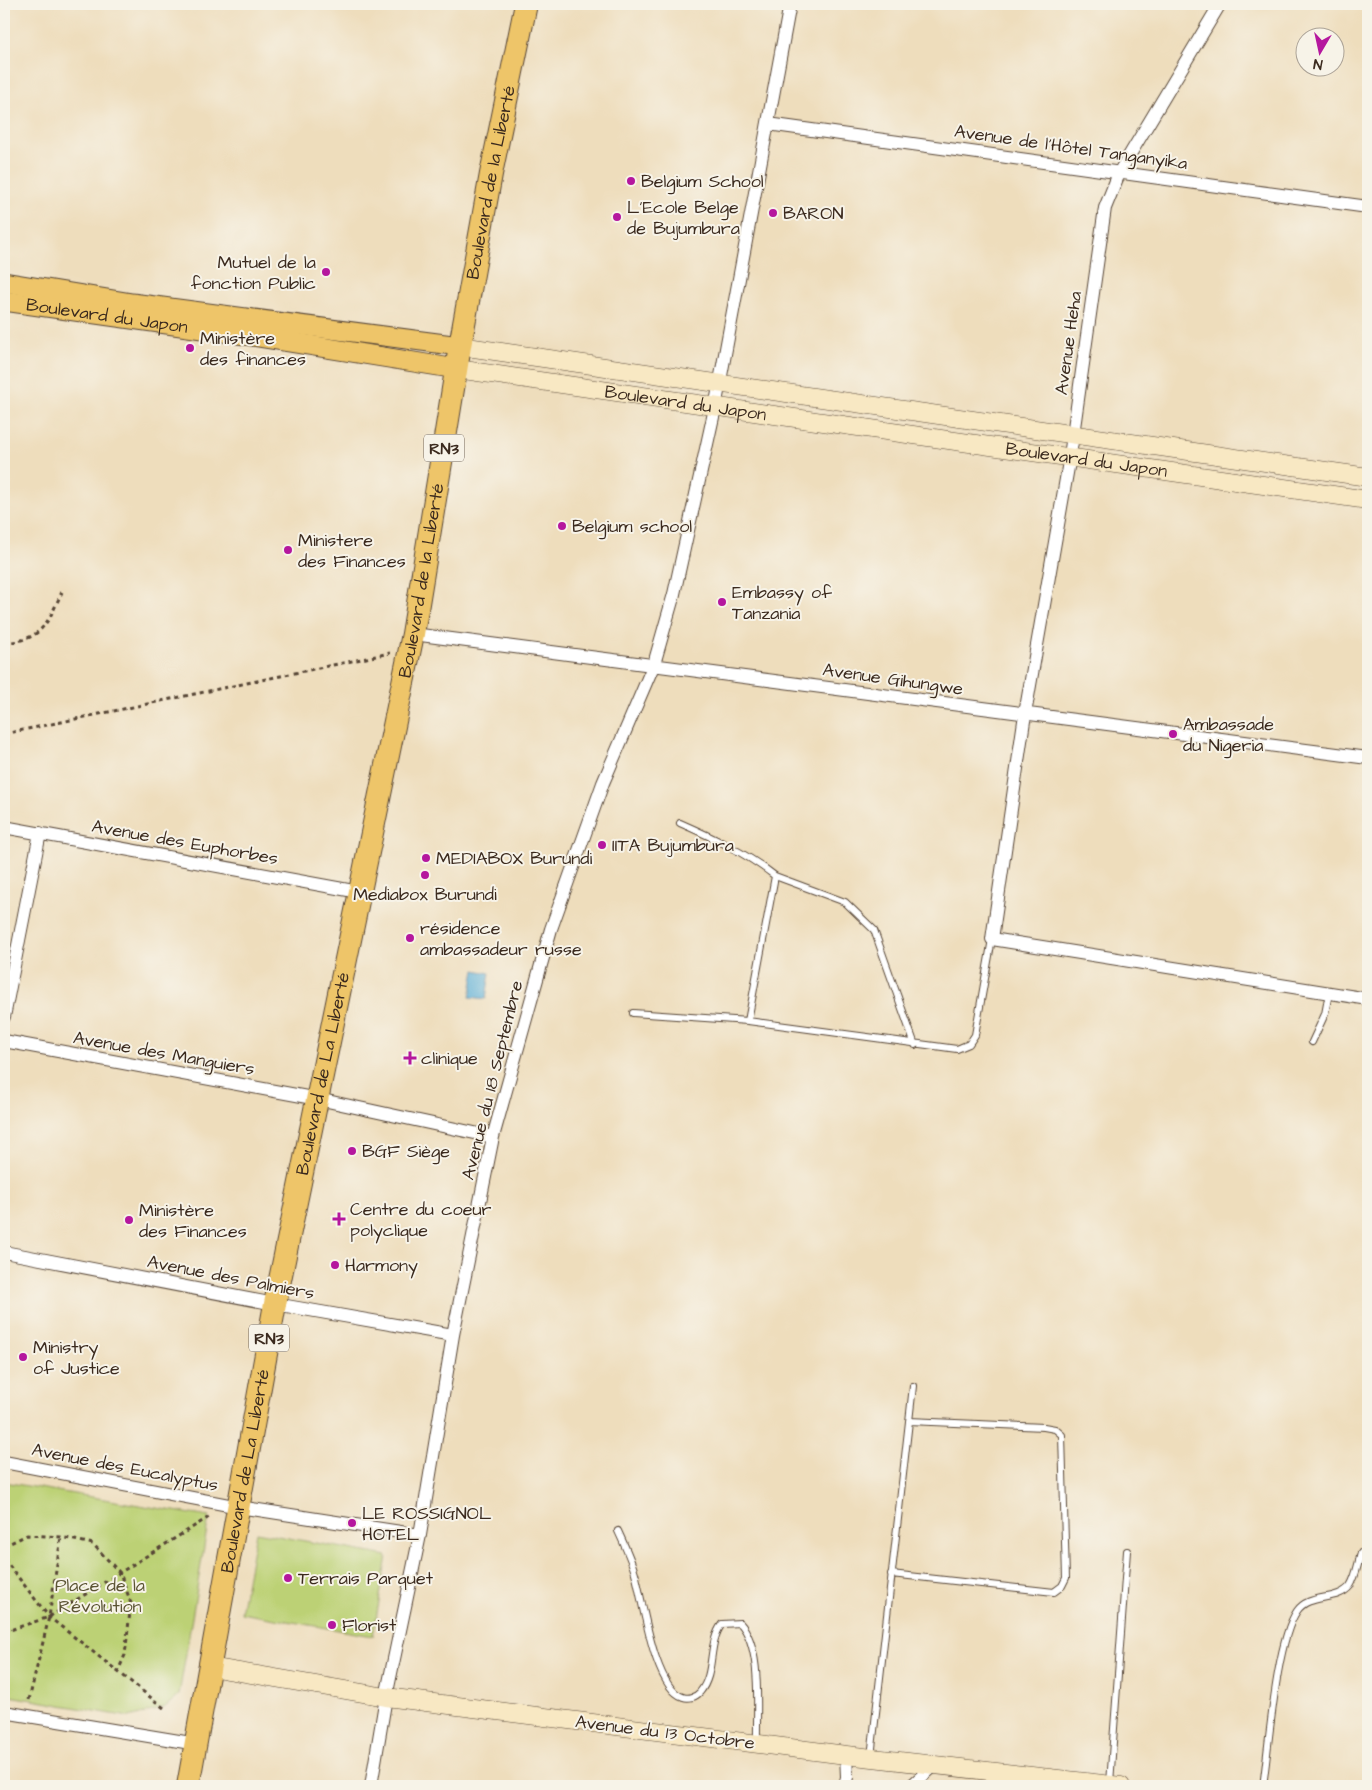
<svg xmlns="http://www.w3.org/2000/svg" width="1372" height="1790" font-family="'Architects Daughter',sans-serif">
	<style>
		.green { fill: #bcd174; stroke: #7c7e49 }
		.water { fill: #5bafd7; stroke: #4b6c7a }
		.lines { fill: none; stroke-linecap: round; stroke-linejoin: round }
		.lane-casing { stroke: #564536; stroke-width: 8 }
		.street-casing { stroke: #564536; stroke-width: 14 }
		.secondary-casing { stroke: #564536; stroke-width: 19 }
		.primary-casing { stroke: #564536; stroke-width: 21 }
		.highway-casing { stroke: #564536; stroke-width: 24 }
		.path { stroke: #564536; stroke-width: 3; stroke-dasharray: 4 4; stroke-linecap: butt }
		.lane { stroke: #fff; stroke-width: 6 }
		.street { stroke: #fff; stroke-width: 12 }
		.secondary { stroke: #f8e8c3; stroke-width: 18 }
		.primary { stroke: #eec569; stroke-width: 19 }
		.highway { stroke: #eec569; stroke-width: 22 }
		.poi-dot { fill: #b5179e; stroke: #f7f3e8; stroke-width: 2 }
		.labels { text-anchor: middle; stroke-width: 4; stroke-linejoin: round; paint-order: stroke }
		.shield { fill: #f7f3e8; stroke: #73665b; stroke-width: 1 }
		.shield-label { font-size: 16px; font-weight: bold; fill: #3b2a1e }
		.street-label { font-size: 18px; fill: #3b2a1e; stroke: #f7f3e8 }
		.poi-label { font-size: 18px; fill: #3b2a1e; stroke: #f7f3e8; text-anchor: start }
		.park-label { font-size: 18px; fill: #5b5434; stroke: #f7f3e8 }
	</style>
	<rect width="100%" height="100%" fill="#f7f3e8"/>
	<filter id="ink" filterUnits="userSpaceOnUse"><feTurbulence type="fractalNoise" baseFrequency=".02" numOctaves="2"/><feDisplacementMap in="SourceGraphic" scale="10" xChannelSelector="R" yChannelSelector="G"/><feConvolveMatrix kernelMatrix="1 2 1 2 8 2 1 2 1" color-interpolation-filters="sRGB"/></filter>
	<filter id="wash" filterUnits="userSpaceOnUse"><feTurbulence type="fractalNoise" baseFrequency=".0096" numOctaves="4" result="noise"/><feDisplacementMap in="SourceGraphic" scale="20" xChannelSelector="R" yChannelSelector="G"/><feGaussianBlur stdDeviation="1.12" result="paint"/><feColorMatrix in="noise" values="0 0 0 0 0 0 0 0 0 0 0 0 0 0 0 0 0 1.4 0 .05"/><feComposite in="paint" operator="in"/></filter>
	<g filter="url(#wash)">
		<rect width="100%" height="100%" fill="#eeddbc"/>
		<!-- green -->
		<path class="green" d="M4,1482L209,1517L179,1695L164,1708L129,1717L4,1695Z
			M256,1532L387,1556L373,1636L241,1613Z"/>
		<!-- water -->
		<path class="water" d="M475,970L490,973L486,999L470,997Z"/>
	</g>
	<g filter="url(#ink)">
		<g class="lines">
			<!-- lane casing -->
			<g class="lane-casing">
				<path id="lane" d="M680,823C714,838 746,853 775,876
					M633,1013L748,1021L957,1049L969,1044L975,1035L992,939
					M748,1021L775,876L845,902L874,930L915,1045
					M1312,1042L1325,1014L1329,993
					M618,1531C624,1544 631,1559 635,1573C643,1601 654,1688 683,1697C689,1699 696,1697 700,1692C716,1673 707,1644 722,1624L740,1623C763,1648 756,1710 757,1743
					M891,1574L1054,1592L1062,1586L1066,1578L1062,1435L1055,1429L1044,1427L909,1421
					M871,1757L913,1386
					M1110,1783L1127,1551
					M1263,1786C1269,1746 1276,1642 1297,1611C1309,1593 1337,1602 1350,1586C1356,1577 1358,1563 1361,1553"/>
			</g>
			<!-- street casing -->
			<g class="street-casing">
				<path id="street" d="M1220,4L1120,171L1105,208L1070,456L1025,714L992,939L1368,999
					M768,124L1368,207
					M413,634L1368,758
					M4,827L359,892
					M4,1017L40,833
					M4,1041L318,1099L493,1137
					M4,1252L275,1304L453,1335
					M4,1462L239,1507L420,1535
					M4,1712L197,1744
					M371,1786L386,1697L420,1535L453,1335L493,1137L551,929L603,783L654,664L674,594L715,408L790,4
					M845,1786L847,1777L846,1755
					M911,1786L936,1764"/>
			</g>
			<!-- secondary casing -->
			<g class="secondary-casing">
				<g id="secondary">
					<path d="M460,346L1368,477"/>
					<path id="s1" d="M457,369C760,415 1065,455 1368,500"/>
					<path d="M210,1667L386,1697L846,1755L1121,1786"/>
				</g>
			</g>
			<!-- primary casing -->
			<g class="primary-casing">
				<g id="primary">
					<path d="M4,282L132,303L460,346"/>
					<path id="s2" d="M4,301L259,337L457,369"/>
				</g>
			</g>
			<!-- highway casing -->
			<g class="highway-casing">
				<g id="highway">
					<path id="s3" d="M188,1786L275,1304L413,634L460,346L491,174L526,4"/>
				</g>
			</g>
			<!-- path -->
			<path class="path" d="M4,643C42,640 47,624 62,592
				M4,734L390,653
				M4,1546L27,1535L61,1537L93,1544L120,1573L131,1603L125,1655L118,1671
				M4,1559L49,1617L164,1708
				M4,1632L49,1617L209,1517
				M29,1700L49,1617L61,1537"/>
			<!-- lane -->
			<use href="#lane" class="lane"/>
			<!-- street -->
			<use href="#street" class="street"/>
			<!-- secondary -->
			<use href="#secondary" class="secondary"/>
			<!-- primary -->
			<use href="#primary" class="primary"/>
			<!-- highway -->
			<use href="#highway" class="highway"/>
		</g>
	</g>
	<!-- markers -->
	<g class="poi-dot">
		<circle cx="631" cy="181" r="5"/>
		<circle cx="773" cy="213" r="5"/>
		<circle cx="617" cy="217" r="5"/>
		<circle cx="326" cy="272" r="5"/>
		<circle cx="190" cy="348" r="5"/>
		<circle cx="562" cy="526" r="5"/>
		<circle cx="288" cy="550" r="5"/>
		<circle cx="722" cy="602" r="5"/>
		<circle cx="1173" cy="734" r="5"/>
		<circle cx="602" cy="845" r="5"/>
		<circle cx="426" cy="858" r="5"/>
		<circle cx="425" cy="875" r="5"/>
		<circle cx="410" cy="938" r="5"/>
		<path d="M407.5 1050.5h5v5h5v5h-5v5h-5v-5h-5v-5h5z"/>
		<circle cx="352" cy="1151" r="5"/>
		<path d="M336.5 1211.5h5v5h5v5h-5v5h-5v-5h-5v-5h5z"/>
		<circle cx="129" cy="1220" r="5"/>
		<circle cx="335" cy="1265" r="5"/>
		<circle cx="23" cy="1357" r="5"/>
		<circle cx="352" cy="1523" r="5"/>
		<circle cx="288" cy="1578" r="5"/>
		<circle cx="332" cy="1625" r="5"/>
	</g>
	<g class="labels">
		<!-- shield labels -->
		<g class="shield">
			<rect x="424" y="434.5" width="40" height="27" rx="4"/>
			<rect x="249" y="1324.5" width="40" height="27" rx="4"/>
		</g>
		<g class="shield-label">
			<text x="444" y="454">RN3</text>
			<text x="269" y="1344">RN3</text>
		</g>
		<!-- street labels -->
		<g class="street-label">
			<text transform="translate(1071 147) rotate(8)" y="6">Avenue de l'Hôtel Tanganyika</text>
			<text dy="6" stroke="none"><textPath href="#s3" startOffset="1632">Boulevard de la Liberté</textPath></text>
			<text dy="6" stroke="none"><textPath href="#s2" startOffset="104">Boulevard du Japon</textPath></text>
			<text transform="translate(1068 343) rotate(-82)" y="6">Avenue Heha</text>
			<text dy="6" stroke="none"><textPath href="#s1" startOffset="231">Boulevard du Japon</textPath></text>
			<text dy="6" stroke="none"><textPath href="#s1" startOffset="636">Boulevard du Japon</textPath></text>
			<text dy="6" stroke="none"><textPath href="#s3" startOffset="1228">Boulevard de la Liberté</textPath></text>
			<text transform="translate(893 679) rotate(8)" y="6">Avenue Gihungwe</text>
			<text transform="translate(185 842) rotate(10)" y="6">Avenue des Euphorbes</text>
			<text transform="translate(164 1053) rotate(10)" y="6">Avenue des Manguiers</text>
			<text dy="6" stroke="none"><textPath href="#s3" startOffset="725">Boulevard de La Liberté</textPath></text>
			<text transform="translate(492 1080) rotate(-76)" y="6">Avenue du 18 Septembre</text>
			<text transform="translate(231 1277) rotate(11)" y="6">Avenue des Palmiers</text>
			<text transform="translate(125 1467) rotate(11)" y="6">Avenue des Eucalyptus</text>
			<text dy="6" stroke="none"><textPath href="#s3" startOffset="320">Boulevard de La Liberté</textPath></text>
			<text transform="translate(665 1732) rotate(7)" y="6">Avenue du 13 Octobre</text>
		</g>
		<!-- poi labels -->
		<g class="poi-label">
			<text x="641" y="187">Belgium School</text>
			<text x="627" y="213">L'Ecole Belge<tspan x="627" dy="21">de Bujumbura</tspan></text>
			<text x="783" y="219">BARON</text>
			<text x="316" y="268" text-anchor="end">Mutuel de la<tspan x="316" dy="21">fonction Public</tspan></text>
			<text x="200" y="344">Ministère<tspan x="200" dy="21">des finances</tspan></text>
			<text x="572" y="532">Belgium school</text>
			<text x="298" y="546">Ministere<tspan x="298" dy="21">des Finances</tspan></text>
			<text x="732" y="598">Embassy of<tspan x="732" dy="21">Tanzania</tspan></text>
			<text x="1183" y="730">Ambassade<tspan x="1183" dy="21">du Nigeria</tspan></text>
			<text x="612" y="851">IITA Bujumbura</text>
			<text x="436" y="864">MEDIABOX Burundi</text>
			<text x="425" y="900" text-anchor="middle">Mediabox Burundi</text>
			<text x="420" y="934">résidence<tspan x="420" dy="21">ambassadeur russe</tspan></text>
			<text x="421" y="1064">clinique</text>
			<text x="362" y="1157">BGF Siège</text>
			<text x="350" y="1215">Centre du coeur<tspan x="350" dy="21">polyclique</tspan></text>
			<text x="139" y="1216">Ministère<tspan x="139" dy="21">des Finances</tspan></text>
			<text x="345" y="1271">Harmony</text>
			<text x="33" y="1353">Ministry<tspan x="33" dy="21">of Justice</tspan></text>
			<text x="362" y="1519">LE ROSSIGNOL<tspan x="362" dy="21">HOTEL</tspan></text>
			<text x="298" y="1584">Terrais Parquet</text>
			<text x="342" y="1631">Florist</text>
		</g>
		<!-- park labels -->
		<g class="park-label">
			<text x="100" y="1591">Place de la<tspan x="100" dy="21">Révolution</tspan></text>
		</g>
	</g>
	<!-- margin -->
	<rect width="1372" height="1790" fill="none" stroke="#f7f3e8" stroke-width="20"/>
	<!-- north arrow -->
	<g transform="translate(1320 52) rotate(189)"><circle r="24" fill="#f7f3e8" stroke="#aca397"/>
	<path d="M0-4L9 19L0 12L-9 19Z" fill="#b5179e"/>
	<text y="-8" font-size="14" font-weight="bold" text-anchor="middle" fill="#3b2a1e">N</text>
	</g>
</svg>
